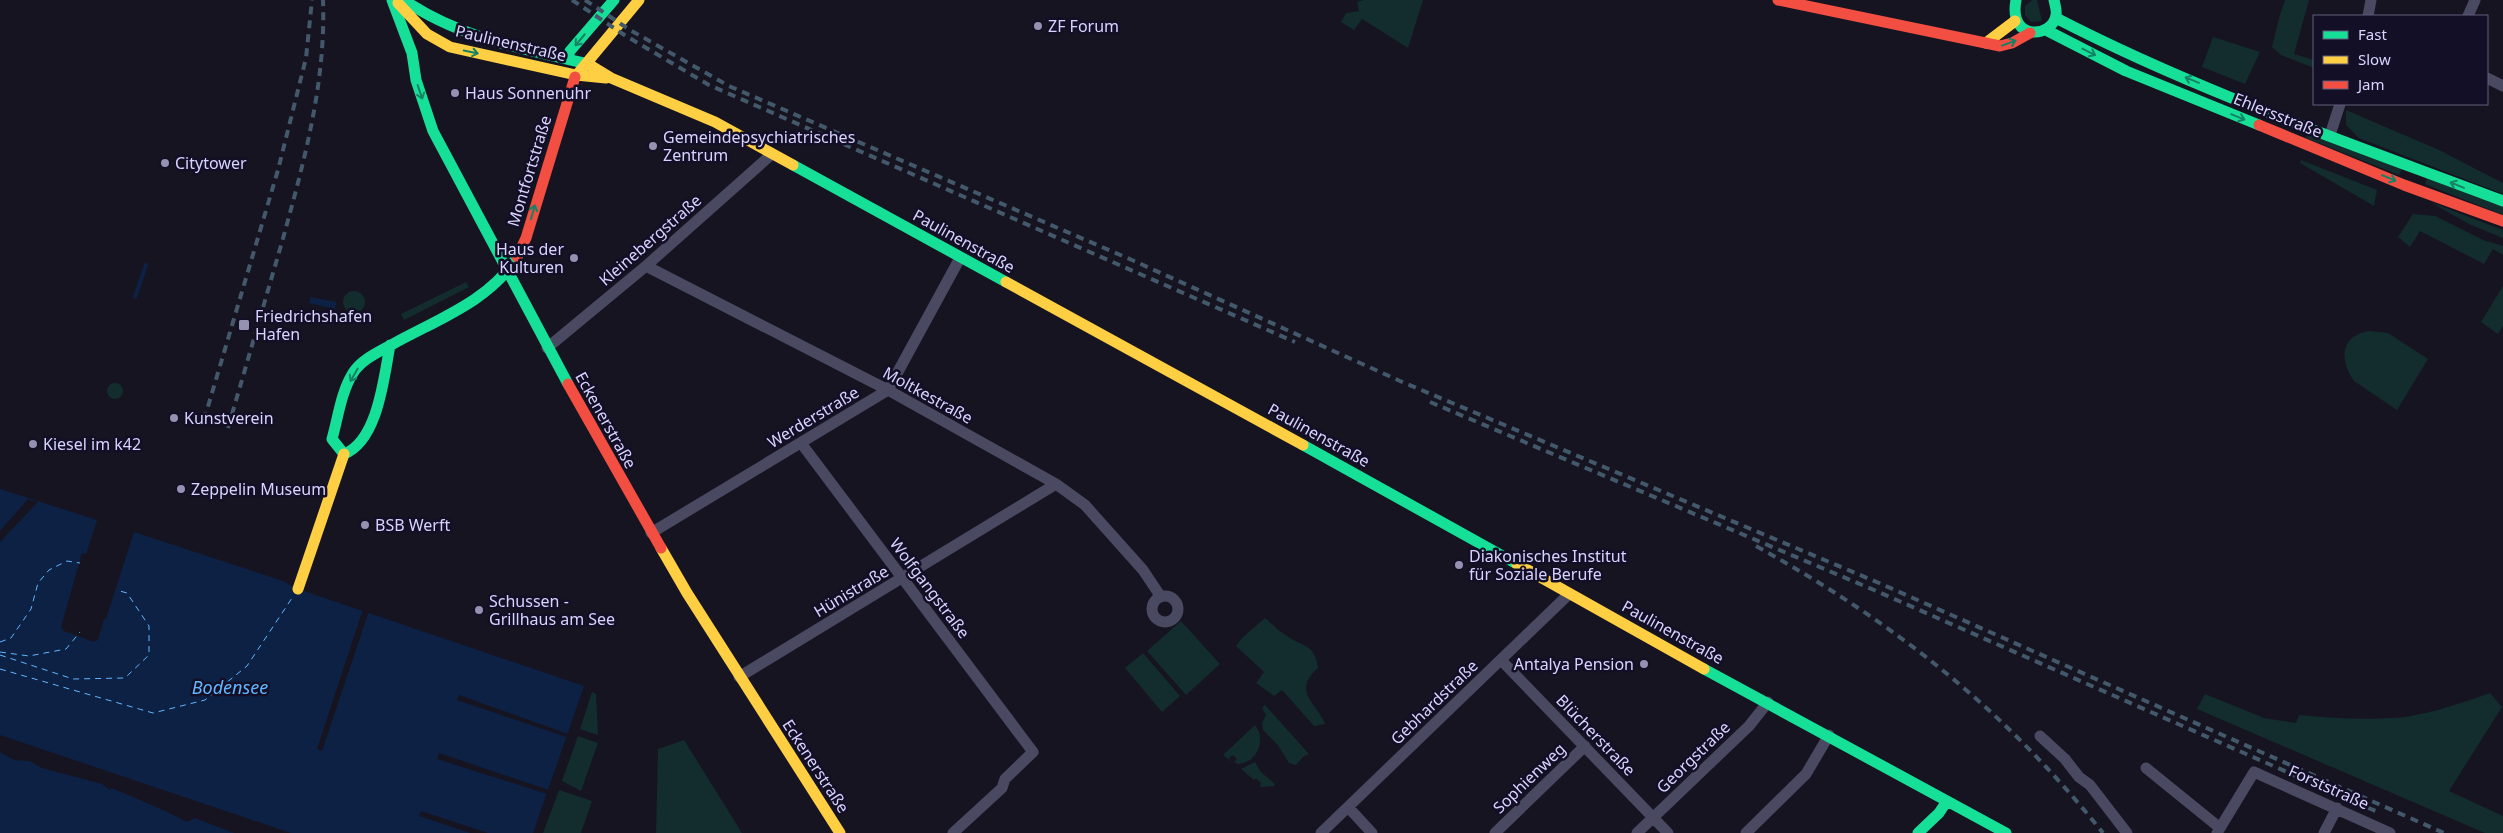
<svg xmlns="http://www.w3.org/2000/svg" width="2503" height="833" font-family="'Noto Sans',sans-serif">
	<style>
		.green { fill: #132c2d }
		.water { fill: #0d2144 }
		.pier { fill: #161421 }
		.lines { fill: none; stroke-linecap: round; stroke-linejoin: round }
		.stream { stroke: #0d2144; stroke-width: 4 }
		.ferry { stroke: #62b6ff; stroke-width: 1; stroke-dasharray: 6 5; stroke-linecap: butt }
		.street { stroke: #4a4962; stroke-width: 11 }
		.fast { stroke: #16e098; stroke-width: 11 }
		.slow { stroke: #ffcf43; stroke-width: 11 }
		.jam { stroke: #f24e42; stroke-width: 11 }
		.rail { stroke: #43596b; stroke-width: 4; stroke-dasharray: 8 6; stroke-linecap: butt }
		.oneway { stroke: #158265 }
		.poi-dot { fill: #9591b1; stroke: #130f26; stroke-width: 2 }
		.labels { text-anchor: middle; stroke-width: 5; stroke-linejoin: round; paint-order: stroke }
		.poi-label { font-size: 16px; fill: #d9d4ff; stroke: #130f26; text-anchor: start }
		.street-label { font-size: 16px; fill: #d9d4ff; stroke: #130f26 }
		.water-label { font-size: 18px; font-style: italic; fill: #62b6ff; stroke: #130f26 }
	</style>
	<rect width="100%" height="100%" fill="#161421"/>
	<!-- green -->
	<path class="green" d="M1364,0H1423L1408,48L1362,19L1354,30L1341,22L1346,13L1359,11L1357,2Z
		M2032,0H2037L2042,21L2031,22L2025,15V6Z
		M2285,0H2309L2294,54L2314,60V68L2281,55L2272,47L2279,18Z
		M2213,37L2260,52L2245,84L2202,67Z
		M2346,110L2439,150L2503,183V194L2359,138L2346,125Z
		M2309,132L2403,168L2399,175L2306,138Z
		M2301,160L2377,190L2374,206L2300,163Z
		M2427,178L2503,206V215L2425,184Z
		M2430,202L2503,230V238L2471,225Z
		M2413,214L2435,216L2483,240L2503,246V255L2493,249L2484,264L2420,231L2410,247L2398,237Z
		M466,282L469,287L404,320L401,314Z
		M2503,286V326L2498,334L2481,322Z
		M343 302a11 11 0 1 1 22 0a11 11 0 1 1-22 0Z
		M2370,331L2388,333L2428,359L2397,410L2354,381C2339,360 2340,335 2370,331Z
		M107 391a8 8 0 1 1 16 0a8 8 0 1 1-16 0Z
		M1265,618C1272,624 1279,631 1287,636C1302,647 1315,643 1318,668C1291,692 1317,703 1325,724L1314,726L1282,690L1274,696L1256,683L1264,672L1236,646L1242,638Z
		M1181,621L1220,664L1186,695L1147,651Z
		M1143,653L1180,696L1162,712L1125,668Z
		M592,692L596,694L598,735L580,729Z
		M2490,693L2502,707L2449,791L2503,816V833H2485L2197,709L2205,694L2264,718L2296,723L2299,715C2330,718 2361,720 2392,718C2421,717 2462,703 2490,693Z
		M1265,705L1309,754L1304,756L1296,765L1289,763L1277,744L1263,730L1262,723L1266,715L1262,708Z
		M1255,725C1267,740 1257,763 1238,764L1234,762L1237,759L1233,755L1229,758L1232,762L1223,755Z
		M578,736L598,743L581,791L562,781Z
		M684,740L742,833H656L658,749Z
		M1255,762L1261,772L1275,784L1274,786L1260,787L1261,783L1256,778L1254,780L1241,769Z
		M559,790L592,801L581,833H543Z"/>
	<!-- water -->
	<path class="water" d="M311,297L336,302L335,309L309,303Z
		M0,489L97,520L86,554L82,553L61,627L64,631L94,642L98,640L104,619H106L134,532L283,581L298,589L584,686L533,833H291L0,735Z
		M0,752L14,760L29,761L42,768L102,784L110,790L111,788C137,798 162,809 187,822L195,818L234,833H0Z"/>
	<!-- pier -->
	<path class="pier" d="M28,499L38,502L0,542V531Z
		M363,609L369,611L322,751L317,749Z
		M459,695L568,734L566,737L457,700Z
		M439,753L549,790L547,794L437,759Z
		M421,811L488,833H470L419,816Z"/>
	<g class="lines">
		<!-- stream -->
		<path class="stream" d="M135,297L146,265"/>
		<!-- ferry -->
		<path class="ferry" d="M0,642L11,638L31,609L38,583L49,570L67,561L80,563
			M0,652L29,656L66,649L80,632
			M0,655L73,679L125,678L149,655V626L127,593L116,590
			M0,669L153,713L205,700L247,666L294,595"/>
		<!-- street -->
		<path class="street" d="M2368,16L2371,0
			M2468,16L2475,0
			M2487,78L2503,86
			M2330,135L2340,104
			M646,266L888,390L1056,484L1085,505L1143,570L1161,597
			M547,348L646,266L772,154
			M801,443L1033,752L1005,779L1002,788L953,833
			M651,533L888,390L960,258
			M1152 609a13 13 0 1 1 26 0a13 13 0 1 1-26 0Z
			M1501,660L1668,833
			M739,677L1056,484
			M2040,736L2065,759L2079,777L2090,785L2127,833
			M2146,768L2220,828
			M1348,807L1372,833
			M1321,833L1569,594
			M1495,833L1585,746
			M1637,833L1749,726L1768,702
			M1746,833L1806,774L1829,735
			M2217,833L2254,772L2390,833
			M2324,833L2337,808"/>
		<!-- fast -->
		<path class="fast" d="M392,0L412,53L416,80L433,131L568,384
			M404,0C459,38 524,49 588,64
			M2016,0C2008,42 2053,38 2056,15C2057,11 2055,5 2054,0
			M2056,18C2199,92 2352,144 2503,201
			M2046,30L2126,71L2259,125
			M567,59L570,51L614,0
			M793,165L1006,282
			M390,345C384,377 378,441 344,454L332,439C338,418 341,392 353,373C362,359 379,352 393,344C436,320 490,301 517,257
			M1303,445L1517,564
			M1704,669L2006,833
			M1918,833L1939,813L1947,801"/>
		<!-- slow -->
		<path class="slow" d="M398,3L427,34L450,47L576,75
			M1986,43L2015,21
			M588,64L611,78L715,122L793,165
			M576,75L606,78
			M575,77L639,0
			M1006,282L1303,445
			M661,548L687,593L840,833
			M1517,564L1704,669
			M298,589L344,454"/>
		<!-- jam -->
		<path class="jam" d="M1778,0L2000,46L2012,43L2030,33
			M2259,125L2404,185L2503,221
			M517,257L526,238L575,77
			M568,384L661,548"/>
		<!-- rail -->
		<path class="rail" d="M572,0L626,36L709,85L1295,342
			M585,0L630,30L729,86L1132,260L1400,381L1879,583L2444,833
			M1430,402L1874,590L2380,813
			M204,420L278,170L306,58L312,0
			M228,428C246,366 264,304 282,242C304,162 326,83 323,0
			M1756,546C1895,623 2003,708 2103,833"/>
	</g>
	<!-- one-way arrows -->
	<defs><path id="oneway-shaft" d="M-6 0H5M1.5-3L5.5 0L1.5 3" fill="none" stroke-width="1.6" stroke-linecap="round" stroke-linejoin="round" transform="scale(1.25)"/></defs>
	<g class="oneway">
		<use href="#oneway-shaft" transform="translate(580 40) rotate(130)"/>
		<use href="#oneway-shaft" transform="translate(2009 43) rotate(-20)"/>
		<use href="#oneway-shaft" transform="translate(471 52) rotate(12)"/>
		<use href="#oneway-shaft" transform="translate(2089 52) rotate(27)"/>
		<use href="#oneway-shaft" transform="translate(2192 80) rotate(-158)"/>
		<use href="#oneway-shaft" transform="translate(420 92) rotate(71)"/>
		<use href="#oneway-shaft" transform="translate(2238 117) rotate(22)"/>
		<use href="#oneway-shaft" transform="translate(2389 178) rotate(23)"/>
		<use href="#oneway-shaft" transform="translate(2457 185) rotate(-158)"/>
		<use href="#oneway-shaft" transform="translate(533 212) rotate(-74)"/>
		<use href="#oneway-shaft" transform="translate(354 375) rotate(120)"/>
	</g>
	<!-- markers -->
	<g class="poi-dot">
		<circle cx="1038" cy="26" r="5"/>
		<circle cx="455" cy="93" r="5"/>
		<circle cx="653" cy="146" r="5"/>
		<circle cx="165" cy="163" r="5"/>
		<circle cx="574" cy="258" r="5"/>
		<rect x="238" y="319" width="12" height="12" rx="2.5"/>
		<circle cx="174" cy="418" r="5"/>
		<circle cx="33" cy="444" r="5"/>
		<circle cx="181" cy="489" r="5"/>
		<circle cx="365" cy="525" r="5"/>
		<circle cx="1459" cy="565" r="5"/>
		<circle cx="479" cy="610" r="5"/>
		<circle cx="1644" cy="664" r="5"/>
	</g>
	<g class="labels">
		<!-- poi labels -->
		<g class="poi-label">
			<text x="1048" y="32">ZF Forum</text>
			<text x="465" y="99">Haus Sonnenuhr</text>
			<text x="663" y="143">Gemeindepsychiatrisches<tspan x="663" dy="18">Zentrum</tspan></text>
			<text x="175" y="169">Citytower</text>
			<text x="564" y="255" text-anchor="end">Haus der<tspan x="564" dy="18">Kulturen</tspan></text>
			<text x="255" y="322">Friedrichshafen<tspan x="255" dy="18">Hafen</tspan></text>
			<text x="184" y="424">Kunstverein</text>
			<text x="43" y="450">Kiesel im k42</text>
			<text x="191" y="495">Zeppelin Museum</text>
			<text x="375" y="531">BSB Werft</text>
			<text x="1469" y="562">Diakonisches Institut<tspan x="1469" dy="18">für Soziale Berufe</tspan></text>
			<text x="489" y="607">Schussen -<tspan x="489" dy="18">Grillhaus am See</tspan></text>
			<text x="1634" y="670" text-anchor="end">Antalya Pension</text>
		</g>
		<!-- street labels -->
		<g class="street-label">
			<text transform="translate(511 43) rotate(13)" y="6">Paulinenstraße</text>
			<text transform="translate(2278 115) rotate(22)" y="6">Ehlersstraße</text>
			<text transform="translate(529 171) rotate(-73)" y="6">Montfortstraße</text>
			<text transform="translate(650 240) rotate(-41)" y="6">Kleinebergstraße</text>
			<text transform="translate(964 241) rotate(29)" y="6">Paulinenstraße</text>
			<text transform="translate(928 395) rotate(29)" y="6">Moltkestraße</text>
			<text transform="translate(813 417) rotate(-31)" y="6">Werderstraße</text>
			<text transform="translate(606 420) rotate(61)" y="6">Eckenerstraße</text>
			<text transform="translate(1319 435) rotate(29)" y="6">Paulinenstraße</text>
			<text transform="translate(930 588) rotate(53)" y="6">Wolfgangstraße</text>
			<text transform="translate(851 591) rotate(-31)" y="6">Hünistraße</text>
			<text transform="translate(1673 632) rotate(29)" y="6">Paulinenstraße</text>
			<text transform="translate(1434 702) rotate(-44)" y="6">Gebhardstraße</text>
			<text transform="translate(1596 735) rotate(46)" y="6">Blücherstraße</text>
			<text transform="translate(1693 757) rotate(-44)" y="6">Georgstraße</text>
			<text transform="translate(816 766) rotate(57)" y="6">Eckenerstraße</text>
			<text transform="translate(1529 778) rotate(-44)" y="6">Sophienweg</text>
			<text transform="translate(2329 787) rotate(24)" y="6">Forststraße</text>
		</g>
		<!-- water labels -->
		<g class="water-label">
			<text x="230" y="694">Bodensee</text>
		</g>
	</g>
	<!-- legend -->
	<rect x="2313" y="15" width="175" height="90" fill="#130f26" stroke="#625e7d"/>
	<rect x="2323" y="31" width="25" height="8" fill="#16e098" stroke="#625e7d"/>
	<text x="2358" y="40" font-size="15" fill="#d9d4ff">Fast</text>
	<rect x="2323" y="56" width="25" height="8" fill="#ffcf43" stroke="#625e7d"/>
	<text x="2358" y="65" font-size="15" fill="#d9d4ff">Slow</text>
	<rect x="2323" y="81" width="25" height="8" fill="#f24e42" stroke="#625e7d"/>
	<text x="2358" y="90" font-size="15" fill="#d9d4ff">Jam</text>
</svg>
